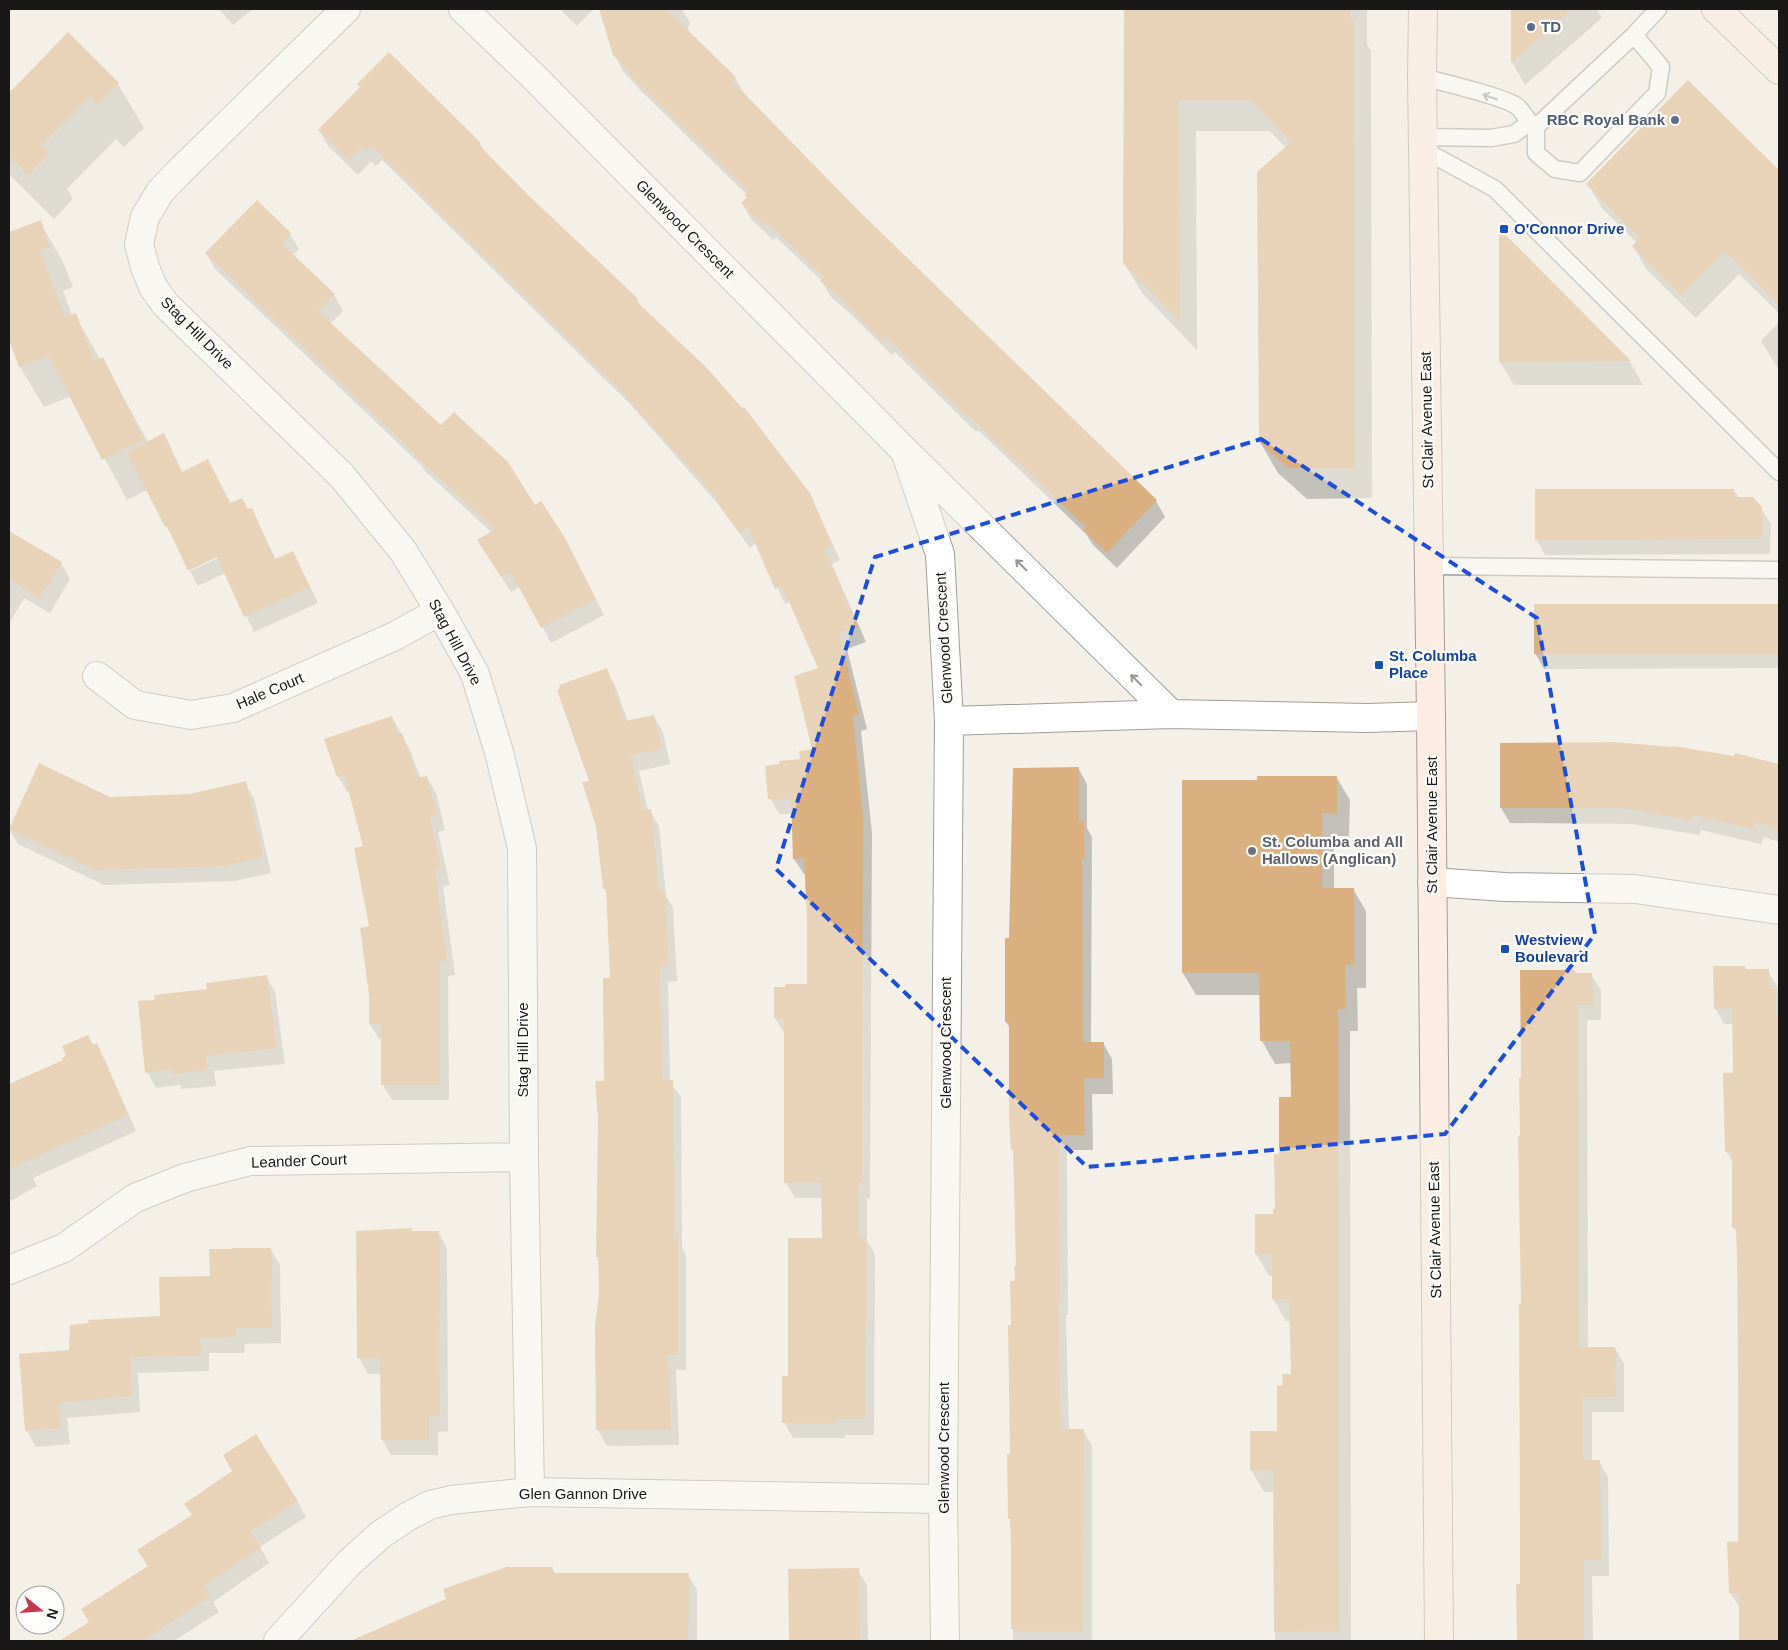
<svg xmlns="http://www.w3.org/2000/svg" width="1788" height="1650" font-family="Helvetica,sans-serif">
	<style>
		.shadow { fill: #0003 }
		.building { fill: #dab081 }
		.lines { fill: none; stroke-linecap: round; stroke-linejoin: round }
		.service-casing { stroke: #a19e97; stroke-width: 19 }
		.minor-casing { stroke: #a19e97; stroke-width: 30 }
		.secondary-casing { stroke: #a19e97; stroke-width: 30 }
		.service { stroke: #fff; stroke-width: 16 }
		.minor { stroke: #fff; stroke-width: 28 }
		.secondary { stroke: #fcece1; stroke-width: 28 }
		.oneway { stroke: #989796 }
		.marked { fill: none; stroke: #1d4ed8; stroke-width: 4; stroke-dasharray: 10 6; stroke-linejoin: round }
		.service-dot { fill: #5c6f8a; stroke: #fffefa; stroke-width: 2 }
		.transit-dot { fill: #1a4fb4; stroke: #fffefa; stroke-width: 2 }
		.worship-dot { fill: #6b7280; stroke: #fffefa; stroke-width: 2 }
		.labels { text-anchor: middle; stroke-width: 4.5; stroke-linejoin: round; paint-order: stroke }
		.service-label { font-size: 15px; font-weight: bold; fill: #4e5e75; stroke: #fffefa; text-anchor: start }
		.street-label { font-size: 15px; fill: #1a1816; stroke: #fffefa }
		.transit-label { font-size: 15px; font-weight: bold; fill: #164399; stroke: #fffefa; text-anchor: start }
		.worship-label { font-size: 15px; font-weight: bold; fill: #5b616d; stroke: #fffefa; text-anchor: start }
	</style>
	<rect width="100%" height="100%" fill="#f4f0e8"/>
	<!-- shadow -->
	<path class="shadow" d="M219,9H253L233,25Z
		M560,9H594L577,26Z
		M600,9H682L690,23L687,31L735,78L744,93L858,212L1156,501L1165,517L1117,568L1093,545L1086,534L978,430L976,432L895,352L892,355L854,317L831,297L822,281L776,237L773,240L751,219L742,203L748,198L747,195L639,89L623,71L614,54Z
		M1124,9H1367V44L1371,51L1372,498L1307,499L1278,473L1260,442L1286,148L1270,131H1196L1197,350L1143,294L1124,263Z
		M1512,9H1597L1602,18L1525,85L1512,62Z
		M68,34L118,84L144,128L124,147L116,139L67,189L73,199L54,219L9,174V94Z
		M1688,82L1779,172V313L1739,274L1696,318L1647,270L1633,246L1637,243L1602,208L1588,184Z
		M319,130L480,144L486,154L525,194L637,299L642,309L809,493L840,560L832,564L866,642L847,649L867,729L861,731L872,833L870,1198H867V1241L875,1254L874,1435H846L845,1438H793L784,1422L790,1377L824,1239L822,1198H795L786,1183L784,1033L775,1018L808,986V918L806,874H804L794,859L793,814H779L770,798L802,760L814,751L819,669L791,602L785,604L756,543L750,548L718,504L630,404L382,160L376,166L371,161L358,175L328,146Z
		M40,222L63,262L73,287L63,291L72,316L75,315L100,359L102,358L148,442L163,435L183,473L216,476L231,504L248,511L251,509L276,560L293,552L318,603L254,632L225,573L198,586L190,571L223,556L175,542L147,490L127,500L71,396L44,407L20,367L9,336V233Z
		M1500,231L1630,362L1643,385H1514L1500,362Z
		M290,234L299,249L293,255L334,295L343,311L330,324L441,427L534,506L572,553L604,615L551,643L520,586L511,592L488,556L492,533L425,471L422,466L215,269L206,253Z
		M1779,322V370L1761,341Z
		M1734,490L1739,498L1761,508L1771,524L1770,554L1545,555L1536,539Z
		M9,532L61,563L70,579L50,613L24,598L9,624Z
		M1535,605H1779V668L1544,669L1535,653Z
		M606,669L615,685L628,722L654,717L663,732L670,764L639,771L648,811H650L659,826L666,896L673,908L677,981L668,982L670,1082L681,1097L682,1247L686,1255V1370H676L679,1445L607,1446L598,1430L600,1295L599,1261L597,1257L612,979L607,894L604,888L591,782Z
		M392,717L410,750L421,779L427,778L436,793L445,830L438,832L450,885L443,886L455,975L448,976L449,1100H392L383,1085V1039H379L370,1024L371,928L365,847L350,791L347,792L338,776Z
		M1736,755L1779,765V842L1764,837L1761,844L1701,830L1700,835L1631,824L1510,823L1501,808L1735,758Z
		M1078,768L1087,784V828L1092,837L1091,1043H1103L1112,1059L1113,1094H1092L1093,1150H1067L1068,1315H1066L1069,1430H1083L1092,1446V1641H1013L1012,1326L1017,1267L1010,1029L1006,1022L1010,939Z
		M1337,778L1350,800L1349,836H1334V889H1353L1366,911V988H1357L1358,1031H1350L1351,1641H1275V1492H1264L1251,1470L1278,1432L1284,1387L1293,1375L1291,1321H1286L1273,1299V1276H1269L1256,1254L1277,1210L1280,1155L1293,1098L1292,1063L1275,1064L1262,1041L1261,995H1196L1183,973L1258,781Z
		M245,783L254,798L271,873L235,881L104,885L18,844L9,829L110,798L190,795Z
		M1745,967L1747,970L1768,971L1777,986L1779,997V1641H1740V1608L1730,1593L1739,1543L1737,1234L1734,1228V1164L1726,1151L1734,1074L1733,1024H1724L1715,1008Z
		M1574,971L1576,974H1591L1601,990V1020H1587L1588,1349L1615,1348L1624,1364V1412H1592V1461H1599L1608,1477L1609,1576H1592L1593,1641H1518L1517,1585H1521L1522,1305Z
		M266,976L275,992L285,1064L214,1071L216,1086L182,1089L180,1085L156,1088L147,1072L208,990Z
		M88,1036L93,1046L96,1044L105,1060L136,1131L33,1178L37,1186L9,1202V1094L65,1061Z
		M411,1230L412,1232H438L447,1248L448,1431L438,1432V1455H391L382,1439V1374H368L359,1358L358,1232Z
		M271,1250L280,1265L281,1343L245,1344L244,1353H209V1371L138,1373L140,1412L67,1418L70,1444L36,1447L27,1431L20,1355L70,1351L161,1317L211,1278Z
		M297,1501L306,1517L260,1547L269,1563L213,1602L219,1612L174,1641H61L90,1623L149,1567L139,1551Z
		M552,1568L556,1574L688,1575L697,1590V1641H393L387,1626Z
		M858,1570L867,1585L868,1639L873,1641H787Z"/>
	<!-- building -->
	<path class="building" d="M599,9H666L736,77L732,81L859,211L1157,500L1107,553L1083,530L1086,527L969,416L967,417L886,337L882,341L844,301L820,281L824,277L766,222L763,225L741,203L747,197L744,195L748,191L628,73L630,72L613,55Z
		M1124,9H1350V19H1354L1355,468H1288L1259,442L1257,172L1291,142L1251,100H1179L1180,321L1123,263Z
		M1511,9H1572L1511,63Z
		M68,32L119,83L98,104L90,96L41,146L49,154L28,175L9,156V93Z
		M389,52L481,143L479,145L526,193L629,290L638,299L636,301L707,368L742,408L744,407L810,493L832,544L824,548L858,627L839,633L859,714L853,716L863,816L862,1182H858L859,1237L866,1238L865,1419H837V1423H782V1376H788V1238H822L821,1182L784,1183V1018H774V987H785L786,984H807V918L804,858L793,859L791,799H768L765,766L779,764V761L800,759L799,751L812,749L794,676L818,668L782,586L775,589L748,527L740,533L715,500L717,498L619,389L372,146L366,151L362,147L349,160L318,130L360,87L357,84Z
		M1688,80L1779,170V304L1725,251L1681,295L1632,246L1640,238L1586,184Z
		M257,200L291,233L281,243L335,294L318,311L441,425L454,412L508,462L535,505L541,501L564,536L596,599L541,628L510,571L501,577L477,540L495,529L414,455L415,454L205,253Z
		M41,220L50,247L40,251L65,317L76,313L94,361L103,357L144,439L102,460L49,356L19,367L9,340V232Z
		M1499,228L1631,361L1499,362Z
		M164,433L182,472L208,459L230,503L242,498L248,509L252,508L275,559L293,551L310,587L244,617L217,557L188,571L167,526L165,527L127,452Z
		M1535,489H1734V497H1753L1762,507V539L1535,540Z
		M9,531L62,562L40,598L9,579Z
		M1534,604H1779V654H1534Z
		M607,668L625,721L654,715L662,749L631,755L643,810L651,809L659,892L665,891L669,966H660L662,1080H673L674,1238H678V1355H668L671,1430H596L595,1326L599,1295L598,1257H596L598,1118L595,1081H604L603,978H610L606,888L603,889L596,826L582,782L589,781L557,690L560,688L559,685Z
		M392,716L398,734L402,733L418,778L427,776L437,814L430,816L441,869L435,870L447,960L440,961V1085H381V1024H369V995L360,928L369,926L354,848L363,846L344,774L337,777L324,739Z
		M1613,742L1673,747V746L1734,756L1735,753L1779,764V830L1755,822L1753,829L1692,815L1691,820L1622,808H1500V743Z
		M39,763L110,797L190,794L246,781L263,857L225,866L95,870L9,829Z
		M1079,767V821L1084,820L1085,858H1082L1083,1042H1104V1078H1084L1085,1135H1059L1060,1299L1058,1300L1061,1429H1084L1083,1631H1015V1629H1011V1545L1010,1519H1008L1007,1454H1010L1008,1325H1011L1010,1281H1015L1014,1266H1016L1013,1150H1011L1009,1121V1022H1005V938H1009L1013,768Z
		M1257,776H1337V814L1322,813V888H1354V965H1345L1346,1009H1338L1339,1631L1274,1632L1273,1470H1250V1431H1277V1386L1283,1385L1282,1374H1291L1289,1299H1272V1254H1255V1214H1273V1209H1275L1274,1154H1279V1097H1291L1290,1041H1260L1259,973H1182V780H1257Z
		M1713,966H1745V969H1769V989H1776V1016H1779V1641H1739V1593H1729L1727,1542L1738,1541V1288L1736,1228H1732V1151L1725,1152L1723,1073H1733V1068L1732,1008L1714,1009Z
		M1520,970H1575V973H1592L1593,1005H1578L1579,1347H1615L1616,1397H1583V1457L1586,1460H1600L1601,1560H1584V1641H1517L1516,1584H1520V1524L1519,1304H1521L1518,1138L1520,1134L1519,1078H1521Z
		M267,975L277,1048L206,1056L207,1070L172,1074V1069L145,1073L138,1001L155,1000L154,995L207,989L206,983Z
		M88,1035L93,1045L97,1043L128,1115L9,1169V1084L63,1060L62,1058L66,1056L62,1046Z
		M412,1228L411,1231H439L440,1416H429V1440H381L380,1358H357L356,1231Z
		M232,1248H271L272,1328H236V1337L200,1338L201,1356L130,1357L132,1396L59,1403L61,1428L25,1431L19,1354L69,1350L70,1325L89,1323L88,1320L160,1316L159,1277L210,1276L209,1249H232Z
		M256,1434L298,1501L250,1532L261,1547L204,1586L211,1596L142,1641H59L89,1622L81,1609L148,1566L137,1550L192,1515L184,1504L232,1471L223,1455Z
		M506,1567H553V1573H689L688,1641H350L446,1599L443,1589Z
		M859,1568L860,1641H789L788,1569Z"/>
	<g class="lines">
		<!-- service casing -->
		<g class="service-casing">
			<path id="service" d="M1634,35L1661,67L1657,93L1580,173L1555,169L1536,153V127L1634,35L1658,9
				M1422,77C1441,82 1506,97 1518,107C1525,114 1527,122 1536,127
				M1424,137L1491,138L1514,134L1529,123
				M1424,150L1495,189L1779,472
				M1429,566L1779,570"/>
		</g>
		<!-- minor casing -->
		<g class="minor-casing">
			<path id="minor" d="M346,9L178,173L160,192L145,217L139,244L145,267L153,287L166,305L342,476L403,551L440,611L475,674L499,752L522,848L524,1157L530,1492
				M463,9L531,74L905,451L1171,714
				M905,451L940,554L949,721L943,1499L945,1641
				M97,676L135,705L191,715L233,708L395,636L440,611
				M949,721L1171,714L1367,718L1431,716
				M1432,882L1505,887L1635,889L1779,910
				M9,1270L64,1248L135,1198L185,1178L250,1161L524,1157
				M278,1641L349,1563L380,1535L407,1517L430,1505L451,1500L530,1492L943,1499"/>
		</g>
		<!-- secondary casing -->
		<g class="secondary-casing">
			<path id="secondary" d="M1423,9L1422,77L1431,716L1439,1641
				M1716,9L1779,70"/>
		</g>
		<!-- service -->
		<use href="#service" class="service"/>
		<!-- minor -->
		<use href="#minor" class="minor"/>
		<!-- secondary -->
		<use href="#secondary" class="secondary"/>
	</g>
	<!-- one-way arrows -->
	<defs><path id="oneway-shaft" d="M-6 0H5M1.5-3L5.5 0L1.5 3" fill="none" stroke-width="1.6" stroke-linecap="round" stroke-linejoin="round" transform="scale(1.25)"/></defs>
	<g class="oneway">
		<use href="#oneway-shaft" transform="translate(1490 97) rotate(-161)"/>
		<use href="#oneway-shaft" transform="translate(1021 565) rotate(-135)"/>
		<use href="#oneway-shaft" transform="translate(1136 680) rotate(-135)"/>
	</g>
	<!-- marked area -->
	<path d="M0 0H1788V1650H0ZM1261,439L1537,618L1595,934L1445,1134L1087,1167L776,869L875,557Z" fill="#f4f0e8" fill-opacity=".55" fill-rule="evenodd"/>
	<path class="marked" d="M1261,439L1537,618L1595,934L1445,1134L1087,1167L776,869L875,557Z"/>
	<!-- markers -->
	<g class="service-dot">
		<circle cx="1531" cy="27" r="5"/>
		<circle cx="1675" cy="120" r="5"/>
	</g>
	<g class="transit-dot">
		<rect x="1499" y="224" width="10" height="10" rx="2.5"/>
		<rect x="1374" y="660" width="10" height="10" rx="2.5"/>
		<rect x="1500" y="944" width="10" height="10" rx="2.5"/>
	</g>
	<circle class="worship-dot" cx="1252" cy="851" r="5"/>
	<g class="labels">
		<!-- service labels -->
		<g class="service-label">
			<text x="1541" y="32">TD</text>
			<text x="1665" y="125" text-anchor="end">RBC Royal Bank</text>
		</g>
		<!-- street labels -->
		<g class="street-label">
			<text transform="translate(685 229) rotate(45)" y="5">Glenwood Crescent</text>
			<text transform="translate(197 333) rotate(45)" y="5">Stag Hill Drive</text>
			<text transform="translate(1427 420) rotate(-91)" y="5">St Clair Avenue East</text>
			<text transform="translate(944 638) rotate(-93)" y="5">Glenwood Crescent</text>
			<text transform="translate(455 642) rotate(62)" y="5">Stag Hill Drive</text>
			<text transform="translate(270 691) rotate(-23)" y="5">Hale Court</text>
			<text transform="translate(1432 825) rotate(-90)" y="5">St Clair Avenue East</text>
			<text transform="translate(946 1043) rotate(-90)" y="5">Glenwood Crescent</text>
			<text transform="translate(523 1050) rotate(-90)" y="5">Stag Hill Drive</text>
			<text transform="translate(299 1161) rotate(-2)" y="5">Leander Court</text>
			<text transform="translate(1435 1230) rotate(-91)" y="5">St Clair Avenue East</text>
			<text transform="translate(944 1448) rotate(-90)" y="5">Glenwood Crescent</text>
			<text x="583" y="1499">Glen Gannon Drive</text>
		</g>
		<!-- transit labels -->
		<g class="transit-label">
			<text x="1514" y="234">O'Connor Drive</text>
			<text x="1389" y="661">St. Columba<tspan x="1389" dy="17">Place</tspan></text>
			<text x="1515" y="945">Westview<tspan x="1515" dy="17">Boulevard</tspan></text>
		</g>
		<!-- worship labels -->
		<g class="worship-label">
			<text x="1262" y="847">St. Columba and All<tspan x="1262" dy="17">Hallows (Anglican)</tspan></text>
		</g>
	</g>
	<!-- border -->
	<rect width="1788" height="1650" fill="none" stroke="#1a1816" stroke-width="20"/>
	<!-- north arrow -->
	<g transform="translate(40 1610) rotate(107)"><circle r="24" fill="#fffefa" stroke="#a3a29f"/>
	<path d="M0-4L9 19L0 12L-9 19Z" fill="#c6364c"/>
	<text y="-8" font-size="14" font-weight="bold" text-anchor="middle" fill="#1a1816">N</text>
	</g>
</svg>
